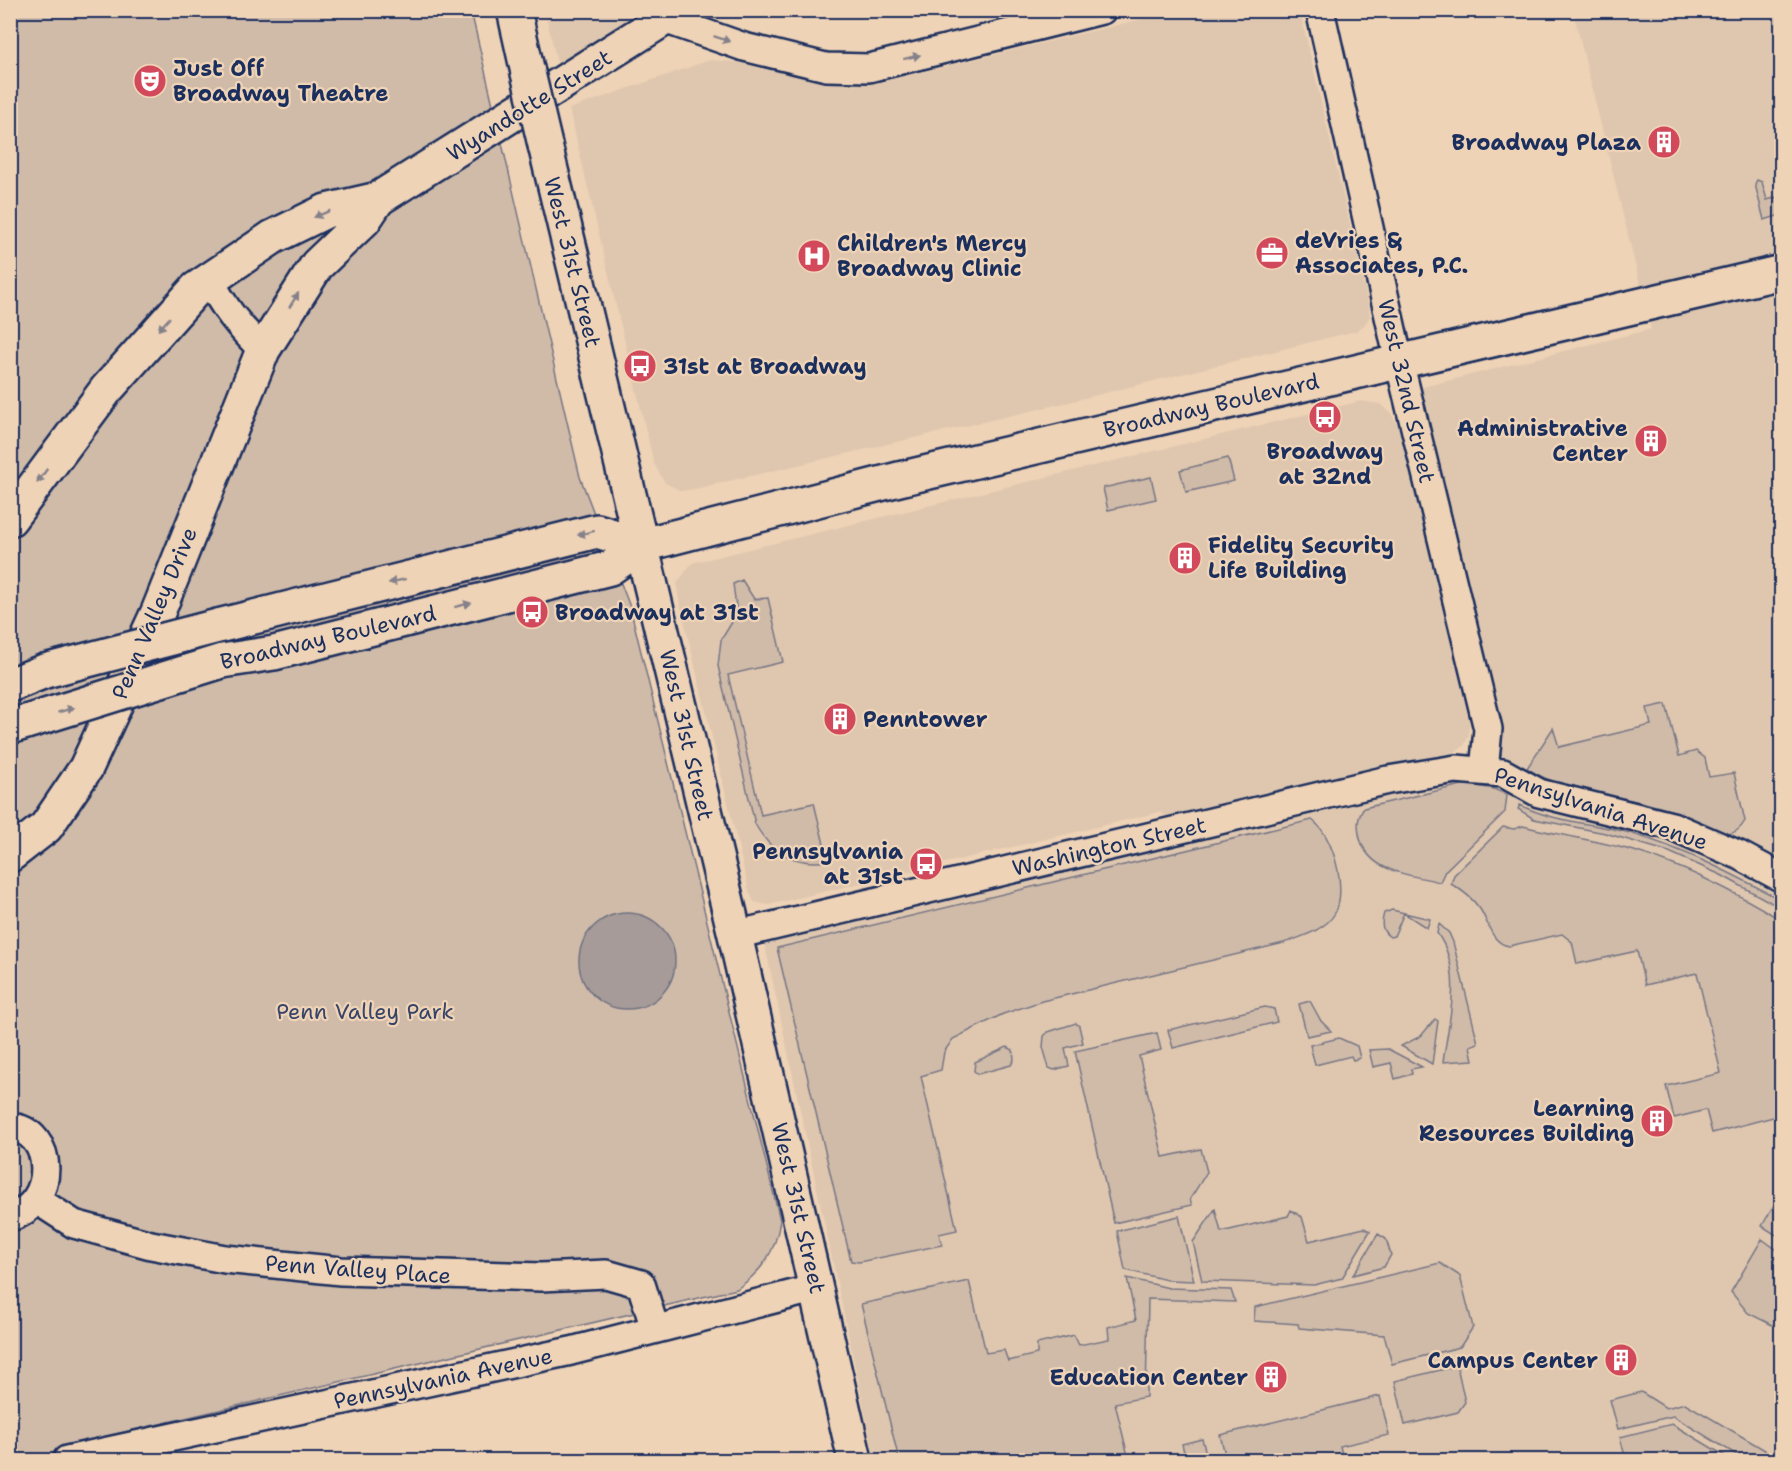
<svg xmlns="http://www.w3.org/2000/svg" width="1792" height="1471" font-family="'Shantell Sans',sans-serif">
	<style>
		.built { fill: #dfc7af }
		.green { fill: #d0bba9; stroke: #767584; stroke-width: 1.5 }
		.water { fill: #a69b98; stroke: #6e7081; stroke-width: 1.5 }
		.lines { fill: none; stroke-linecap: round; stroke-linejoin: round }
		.minor-casing { stroke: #1b2f5e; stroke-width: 32 }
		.tertiary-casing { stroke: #1b2f5e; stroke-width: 38 }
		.secondary-casing { stroke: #1b2f5e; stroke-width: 38 }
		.minor { stroke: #efd3b6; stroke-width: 27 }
		.tertiary { stroke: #efd3b6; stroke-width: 33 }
		.secondary { stroke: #efd3b6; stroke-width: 33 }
		.secondary-bridge-casing { stroke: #1b2f5e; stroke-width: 38; stroke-linecap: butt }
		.secondary-bridge { stroke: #efd3b6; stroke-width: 33 }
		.oneway { fill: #85818a }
		.labels { text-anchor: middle; stroke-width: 4.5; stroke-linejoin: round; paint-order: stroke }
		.poi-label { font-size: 22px; font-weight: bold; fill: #1b2f5e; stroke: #efd3b6; text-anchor: start }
		.street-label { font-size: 22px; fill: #1b2f5e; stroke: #efd3b6 }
		.park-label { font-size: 22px; fill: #364469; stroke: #efd3b6 }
	</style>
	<rect width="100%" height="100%" fill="#efd3b6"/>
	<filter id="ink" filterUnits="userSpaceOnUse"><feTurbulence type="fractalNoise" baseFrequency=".0167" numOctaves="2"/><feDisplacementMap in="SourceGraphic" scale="12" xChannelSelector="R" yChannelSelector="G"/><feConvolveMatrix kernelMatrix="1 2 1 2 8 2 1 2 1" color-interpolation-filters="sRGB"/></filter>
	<g filter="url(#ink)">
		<!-- built -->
		<path class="built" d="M545,11H646L571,65L558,67Z
			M1175,11H1300L1369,306L1370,317L1364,325L1356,331L1061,404L695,489L681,491L665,483L654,464L569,109L710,60L759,64L823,82L855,84L881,82Z
			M1573,11H1781V1460H875L764,941L1395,789L1460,779L1489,784L1419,388L1651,329Z
			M1361,401L1380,404L1391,413L1400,429L1469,721V735L1464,746L1454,753L1178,818L1167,817L1160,812L790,900L768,905L754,902L749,891L678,596L677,583L692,563Z"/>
		<!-- green -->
		<path class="green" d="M10,11H471L580,477L630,607L780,1220C776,1252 762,1271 737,1289L99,1438L104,1460H11Z
			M1757,180L1762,182L1767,200L1781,196V215L1764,220L1755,184Z
			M1228,458L1234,481L1186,492L1180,470Z
			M1151,477L1156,499L1108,510L1103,488Z
			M742,580L754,599L768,598L783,662L728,675L761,815L814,803L828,861C794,866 771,853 755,824L718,666L721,640L737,614L733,584Z
			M1666,704L1679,756L1696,751L1705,758L1709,777L1734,773L1745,821C1741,828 1736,833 1728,834C1713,834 1687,816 1672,811C1627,794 1566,795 1527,768L1553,728L1559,747L1651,725L1647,708Z
			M1466,784L1494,789L1507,795L1505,812L1445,871L1440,882C1408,874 1366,873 1359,834C1357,823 1358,817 1364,808Z
			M1520,805C1553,822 1594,823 1630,833C1684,849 1733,874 1781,900V908L1721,875L1669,852L1605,833L1534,819L1518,809Z
			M1312,820C1333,834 1348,890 1335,913C1326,930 1301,937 1284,943L1042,1001L1003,1014L953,1039L944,1052L941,1070L921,1076L957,1230L939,1234L942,1245L859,1262L851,1261L777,948Z
			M1523,826C1558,835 1595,840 1631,850C1684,866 1734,891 1781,920V1115L1712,1133L1706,1110L1674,1118L1666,1086L1721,1073L1697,973L1645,985L1637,951L1577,964L1572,942L1562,934L1509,946C1491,943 1489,923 1480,909C1473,899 1462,890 1451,884L1454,875L1503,827L1514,829Z
			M1392,910L1430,919L1427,928L1404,913L1394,936L1390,937C1381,931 1381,923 1384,913Z
			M1439,924L1449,933L1453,942L1478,1043L1470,1046L1473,1060L1443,1062C1449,1019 1464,971 1437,933Z
			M1310,1001L1321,1021L1331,1031L1307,1036L1299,1004Z
			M1265,1007L1274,1009L1277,1022L1173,1048L1168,1030Z
			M1435,1019L1438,1021L1432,1064L1401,1046L1421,1036Z
			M1076,1023L1079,1026L1083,1043L1065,1048L1069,1066L1054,1070L1049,1068L1043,1047L1044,1036L1048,1032Z
			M1157,1033L1161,1050L1139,1056L1163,1157L1201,1149L1207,1172L1190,1199L1192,1205L1114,1223L1075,1051Z
			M1339,1038L1357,1046L1360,1058L1353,1060L1351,1056L1315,1065L1310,1045Z
			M1007,1047L1013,1050L1014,1060L1011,1065L978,1074L974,1071L975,1062Z
			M1388,1049L1422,1067L1411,1069L1412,1074L1395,1079L1391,1063L1373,1067L1369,1050Z
			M1781,1193L1782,1238H1781L1762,1226Z
			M1215,1209L1221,1232L1288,1216L1291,1210L1302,1217L1309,1241L1364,1228L1370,1231L1342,1278L1314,1285L1202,1281L1193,1242Z
			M1179,1216L1194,1281L1167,1280L1125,1270L1117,1231Z
			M1378,1234L1386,1239L1391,1255L1384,1267L1353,1275Z
			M1762,1239L1781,1253V1323L1774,1326L1748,1313L1731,1292Z
			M1440,1263L1460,1276L1473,1327L1460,1347L1392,1364L1384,1335L1299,1328L1298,1324L1254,1321L1255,1307Z
			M1127,1278L1169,1288L1231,1290L1235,1302L1148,1299L1146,1397L1115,1403L1129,1460H899L861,1304L969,1281L986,1353L1004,1350L1008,1361L1037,1354V1344L1074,1335L1079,1345L1109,1339L1108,1327L1136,1320Z
			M1457,1366L1465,1402L1458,1412L1405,1425L1395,1381Z
			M1641,1392L1666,1408L1685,1403L1765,1450L1767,1460H1745L1673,1416L1618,1429L1610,1400Z
			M1380,1396L1389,1435L1340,1446L1343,1459L1215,1460L1226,1458L1220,1435Z
			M1672,1424L1732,1460H1626L1620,1437Z
			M1202,1439L1208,1460H1186L1182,1444Z"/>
		<!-- water -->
		<path class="water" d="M579 961a48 48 0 1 1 96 0a48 48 0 1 1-96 0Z"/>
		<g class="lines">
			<!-- minor casing -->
			<g class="minor-casing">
				<path id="minor" d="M1320,10L1399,361L1488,729L1484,771
					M667,20L744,47L826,67L869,68L1102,10
					M209,278C223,307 240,328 263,350
					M735,935L1388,780L1456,769L1503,773L1539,793L1672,826L1739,855L1782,878
					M10,1127C55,1130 58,1204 10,1217
					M37,1200L74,1224L151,1245L225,1259L341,1271L541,1277L606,1274L641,1284L655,1329
					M67,1460L571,1351L817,1288"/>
			</g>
			<!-- tertiary casing -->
			<g class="tertiary-casing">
				<path id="tertiary" d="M378,199L678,10"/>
			</g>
			<!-- secondary casing -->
			<g class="secondary-casing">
				<path id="secondary" d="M514,10L528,73
					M545,145L735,935L855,1460
					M10,519L106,390L196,289L273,237L326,211L378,199
					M218,626L597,531L643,545
					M222,661L274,653L610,568L643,545L899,479L1782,272
					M10,685L45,671
					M10,855L46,827L86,768L158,612L263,350L317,265L364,220L378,199"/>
			</g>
			<!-- minor -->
			<use href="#minor" class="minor"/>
			<!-- tertiary -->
			<use href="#tertiary" class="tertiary"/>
			<!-- secondary -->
			<use href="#secondary" class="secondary"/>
			<!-- secondary-bridge casing -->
			<g class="secondary-bridge-casing">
				<path id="secondary-bridge" d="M528,73L545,145
					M45,671L218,626
					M10,727L222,661"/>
			</g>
			<!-- secondary-bridge -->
			<use href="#secondary-bridge" class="secondary-bridge"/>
		</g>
		<!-- one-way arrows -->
		<defs><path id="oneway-solid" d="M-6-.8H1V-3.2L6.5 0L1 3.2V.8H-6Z" transform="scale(1.5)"/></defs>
		<g class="oneway">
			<use href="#oneway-solid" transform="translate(722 39) rotate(19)"/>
			<use href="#oneway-solid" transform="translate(912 57) rotate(-14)"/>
			<use href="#oneway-solid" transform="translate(322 214) rotate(158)"/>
			<use href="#oneway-solid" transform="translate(294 300) rotate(-58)"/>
			<use href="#oneway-solid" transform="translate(164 324) rotate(132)"/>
			<use href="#oneway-solid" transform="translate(42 476) rotate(126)"/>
			<use href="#oneway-solid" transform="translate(586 533) rotate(166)"/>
			<use href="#oneway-solid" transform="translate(397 581) rotate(166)"/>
			<use href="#oneway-solid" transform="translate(463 605) rotate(-14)"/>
			<use href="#oneway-solid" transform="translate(66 710) rotate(-17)"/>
		</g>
	</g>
	<!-- icons -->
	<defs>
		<g id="theatre-disc" transform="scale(1.725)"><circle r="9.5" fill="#d1495b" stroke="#efd3b6"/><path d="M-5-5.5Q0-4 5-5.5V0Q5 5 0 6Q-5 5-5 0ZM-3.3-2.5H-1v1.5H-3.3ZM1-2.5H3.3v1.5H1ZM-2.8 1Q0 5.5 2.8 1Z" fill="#fff"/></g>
		<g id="building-disc" transform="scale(1.725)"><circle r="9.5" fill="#d1495b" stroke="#efd3b6"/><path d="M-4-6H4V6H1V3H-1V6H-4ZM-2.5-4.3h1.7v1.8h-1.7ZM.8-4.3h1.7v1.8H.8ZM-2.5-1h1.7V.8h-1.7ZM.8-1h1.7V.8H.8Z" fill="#fff"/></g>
		<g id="office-disc" transform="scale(1.725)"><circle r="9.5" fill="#d1495b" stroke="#efd3b6"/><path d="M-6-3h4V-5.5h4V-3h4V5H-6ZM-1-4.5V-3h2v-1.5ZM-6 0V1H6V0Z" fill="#fff"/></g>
		<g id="hospital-disc" transform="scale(1.725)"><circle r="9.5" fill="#d1495b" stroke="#efd3b6"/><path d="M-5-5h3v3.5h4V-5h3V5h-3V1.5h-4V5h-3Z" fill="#fff"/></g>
		<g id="bus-disc" transform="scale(1.725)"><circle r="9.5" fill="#d1495b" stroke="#efd3b6"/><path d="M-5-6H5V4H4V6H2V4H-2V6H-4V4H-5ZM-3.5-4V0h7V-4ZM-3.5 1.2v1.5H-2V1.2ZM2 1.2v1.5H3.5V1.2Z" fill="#fff"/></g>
	</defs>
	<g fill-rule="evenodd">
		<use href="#theatre-disc" x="150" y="81"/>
		<use href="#building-disc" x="1664" y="142"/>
		<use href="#office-disc" x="1272" y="253"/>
		<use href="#hospital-disc" x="814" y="256"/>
		<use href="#bus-disc" x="640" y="366"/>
		<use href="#bus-disc" x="1325" y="417"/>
		<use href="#building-disc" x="1651" y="441"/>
		<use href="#building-disc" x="1185" y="558"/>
		<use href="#bus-disc" x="532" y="612"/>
		<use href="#building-disc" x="840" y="719"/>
		<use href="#bus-disc" x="926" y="864"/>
		<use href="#building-disc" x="1657" y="1121"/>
		<use href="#building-disc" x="1621" y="1360"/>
		<use href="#building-disc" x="1271" y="1377"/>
	</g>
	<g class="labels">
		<!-- poi labels -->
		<g class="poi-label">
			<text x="173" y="76">Just Off<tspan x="173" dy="25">Broadway Theatre</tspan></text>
			<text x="1641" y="150" text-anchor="end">Broadway Plaza</text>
			<text x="1295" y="248">deVries &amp;<tspan x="1295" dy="25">Associates, P.C.</tspan></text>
			<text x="837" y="251">Children's Mercy<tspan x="837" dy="25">Broadway Clinic</tspan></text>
			<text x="663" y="374">31st at Broadway</text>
			<text x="1628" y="436" text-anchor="end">Administrative<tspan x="1628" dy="25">Center</tspan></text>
			<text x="1325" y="459" text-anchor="middle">Broadway<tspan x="1325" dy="25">at 32nd</tspan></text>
			<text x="1208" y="553">Fidelity Security<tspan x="1208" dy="25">Life Building</tspan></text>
			<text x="555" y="620">Broadway at 31st</text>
			<text x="863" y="727">Penntower</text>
			<text x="903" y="859" text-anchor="end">Pennsylvania<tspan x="903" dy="25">at 31st</tspan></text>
			<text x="1634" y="1116" text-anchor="end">Learning<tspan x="1634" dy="25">Resources Building</tspan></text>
			<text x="1598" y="1368" text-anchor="end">Campus Center</text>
			<text x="1248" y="1385" text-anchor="end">Education Center</text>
		</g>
		<!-- street labels -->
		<g class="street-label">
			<text transform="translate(529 105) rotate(-32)" y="8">Wyandotte Street</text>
			<text transform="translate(573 262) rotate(76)" y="8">West 31st Street</text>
			<text transform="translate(1407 391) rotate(77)" y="8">West 32nd Street</text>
			<text transform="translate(1211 405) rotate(-13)" y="8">Broadway Boulevard</text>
			<text transform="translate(154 613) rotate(-67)" y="8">Penn Valley Drive</text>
			<text transform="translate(328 637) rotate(-13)" y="8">Broadway Boulevard</text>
			<text transform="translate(687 735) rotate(77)" y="8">West 31st Street</text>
			<text transform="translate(1601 808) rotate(18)" y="8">Pennsylvania Avenue</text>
			<text transform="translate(1109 846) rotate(-13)" y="8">Washington Street</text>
			<text transform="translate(799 1208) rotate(77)" y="8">West 31st Street</text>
			<text transform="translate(358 1269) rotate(4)" y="8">Penn Valley Place</text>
			<text transform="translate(443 1378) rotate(-12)" y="8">Pennsylvania Avenue</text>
		</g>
		<!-- park labels -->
		<g class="park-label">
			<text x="365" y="1019">Penn Valley Park</text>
		</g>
	</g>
	<!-- margin -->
	<rect width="1792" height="1471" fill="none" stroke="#efd3b6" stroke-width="36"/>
	<rect x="18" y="18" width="1756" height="1435" fill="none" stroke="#1b2f5e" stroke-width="2" filter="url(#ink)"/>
</svg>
